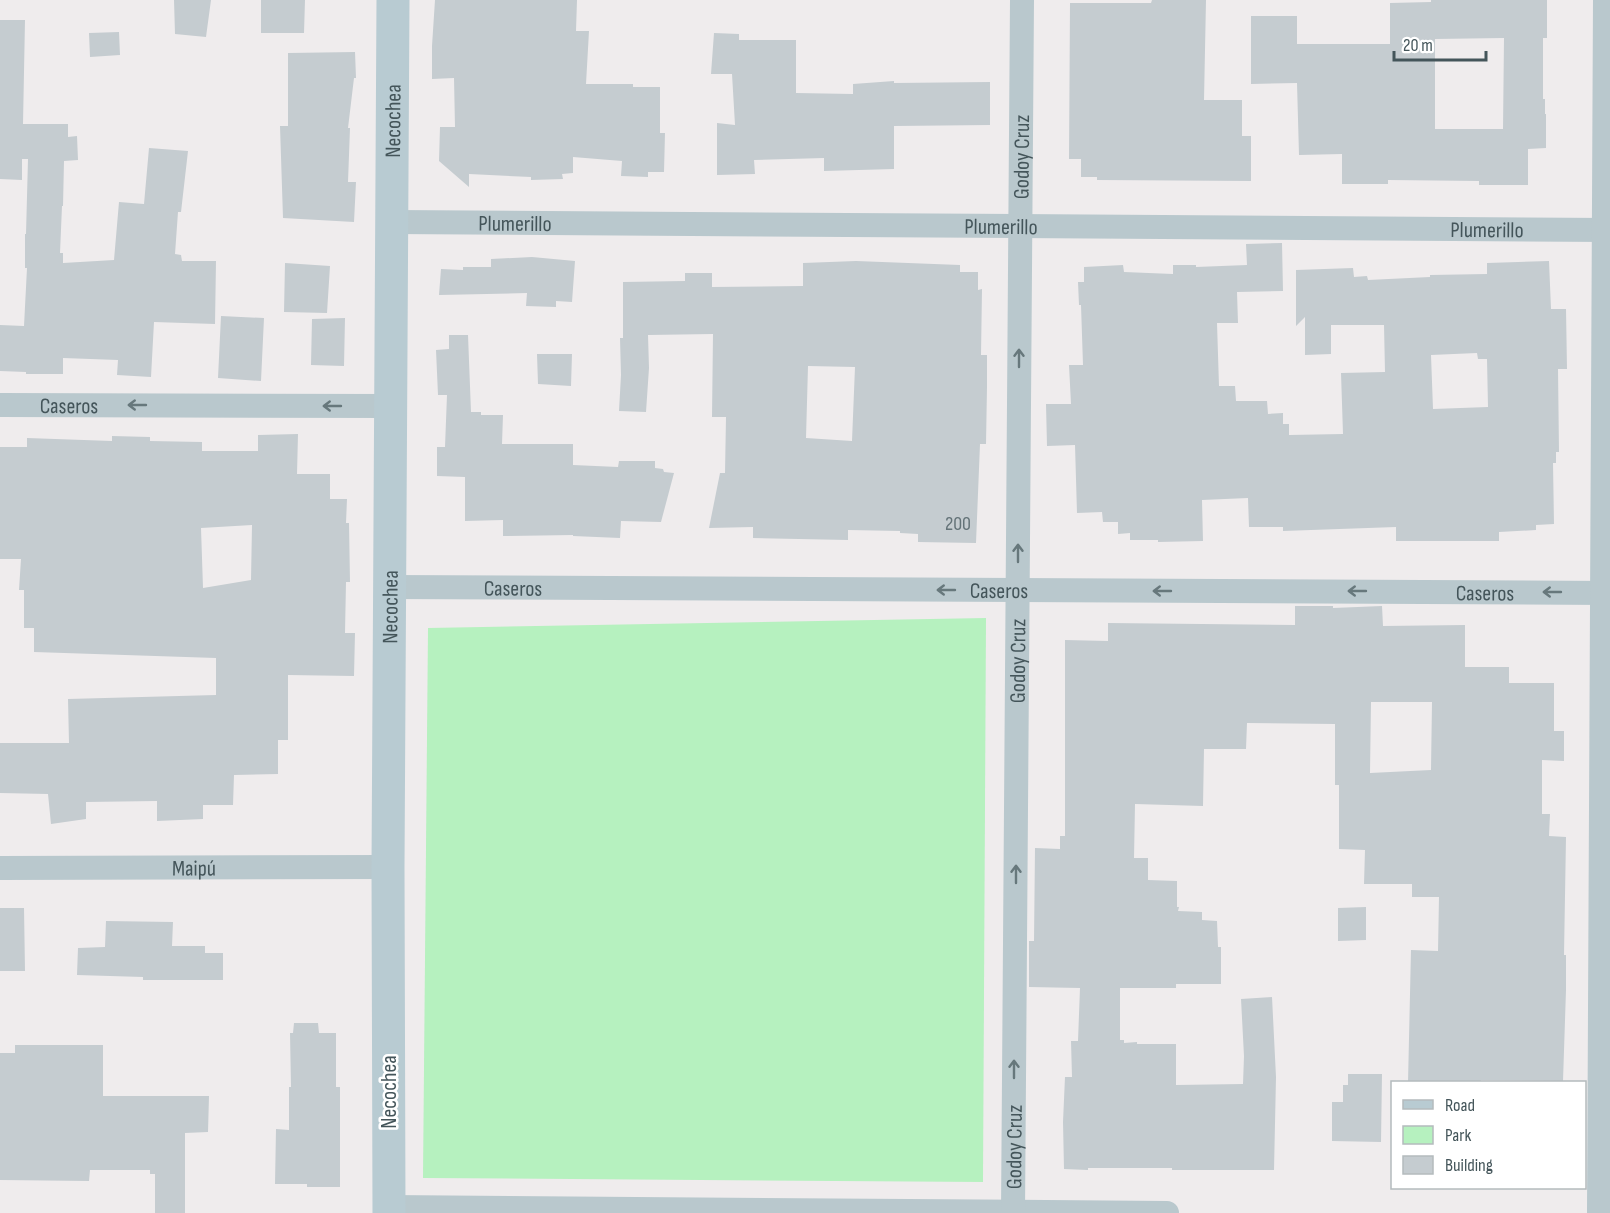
<svg xmlns="http://www.w3.org/2000/svg" width="1610" height="1213" font-family="'Sofia Sans Condensed',sans-serif">
	<style>
		.green { fill: #b6f1bf }
		.building { fill: #c5ccd0; fill-rule: evenodd }
		.lines { fill: none; stroke-linecap: round; stroke-linejoin: round }
		.minor { stroke: #b9c8cd; stroke-width: 24 }
		.secondary { stroke: #b8cbd2; stroke-width: 33 }
		.oneway { stroke: #67787c }
		.labels { text-anchor: middle; stroke-width: 5; stroke-linejoin: round; paint-order: stroke }
		.number-label { font-size: 20px; fill: #647378 }
		.street-label { font-size: 22px; fill: #44555a; stroke: #fff }
	</style>
	<rect width="100%" height="100%" fill="#efeced"/>
	<!-- green -->
	<path class="green" d="M986,618L983,1182L423,1178L428,628Z"/>
	<!-- building -->
	<path class="building" d="M174,0H211L206,37L175,34Z
		M261,0H305L304,33H261Z
		M435,0H577L576,31H589L586,84H633V87H660V133H665L664,172H648V177L621,176L622,161L573,157V173L562,174L563,179L531,180V177L469,174V187L439,161L440,127H455L454,78L432,79V46Z
		M1152,0H1206L1204,100H1242V136H1251V181L1097,180V177H1081V159H1069L1070,3H1151Z
		M1431,0H1547V38H1543V99H1545V114H1546V148L1528,149V185H1479V181L1388,180V184H1342V154L1299,155L1297,83L1251,84V16H1297V44H1390V3L1431,2ZM1504,38L1503,129H1435V39Z
		M0,20H25L23,124H68V137L77,136L78,160L64,161L63,206H62L60,253H63V263L114,260L119,202L144,204L149,148L188,151L181,212H178L175,254L181,255L182,261H216L215,324L154,322L151,377L117,375L118,360L63,358V374H26V372L0,371V325L24,326L27,268H25V234H26L28,159H22V180L0,179Z
		M119,32L120,55L90,57L89,33Z
		M714,33L739,34V40H796V93L853,94V84L894,81V83L990,82V125L894,126V169L824,171V158L754,160L755,174L717,175V123L735,125L732,74H711Z
		M355,52L356,78H354L348,128H350L348,182H356L354,222L283,218L280,126H288V53Z
		M1282,243L1283,291L1237,292L1238,323H1217L1219,386H1235L1236,401H1267L1268,414L1283,413V424H1289V435L1343,434L1341,373L1385,372L1384,325H1331V354L1305,355V317L1296,326V270L1353,268L1354,277L1367,276L1368,280L1430,277V275L1487,274V263L1549,261L1551,309H1566L1567,369H1558L1559,452H1556V463H1553L1554,524L1536,525V530L1499,532V541H1396V527L1283,531V527H1249L1248,498L1202,500L1203,541L1158,542V540H1130V533L1118,534V522H1103L1102,512L1077,513L1075,445L1047,446L1046,404H1071L1069,365H1083L1081,305H1079L1078,282H1084V267L1123,265L1124,272L1173,274V265H1196V267L1247,265L1246,244ZM1477,353L1478,359H1487L1488,407L1433,409L1431,355Z
		M532,257L575,261L572,302L556,301V307L526,306L527,293L439,295L441,269L463,270V267H491V259Z
		M856,261L960,265V272H978V290L982,289L981,355H987V387L986,444H980L976,543L918,542V534L900,533V531L848,530V540L753,538V527L709,528L720,473H725L726,417H712L713,334L648,335L649,368L646,412L619,411L621,375L620,338H623V282L685,281V273H712V287L803,286V263ZM808,366L855,367L852,441L806,438Z
		M285,263L330,266L327,313L284,312Z
		M221,316L264,318L261,381L218,378Z
		M345,318L344,366L311,365L312,319Z
		M449,335H468L471,412H481V415H503L502,444H573V465L618,467L619,461H655V468L663,469L664,472L674,473L661,522L621,521L620,538L573,536V535L503,536V520L465,521V477L437,476V447H445L447,395H438L436,350L449,349Z
		M537,354H572L571,386L538,384Z
		M298,434L297,474H330V499H347L346,523H349L350,582H346L345,633H355L354,676L288,675V740H278V774L234,775L233,805H203V819L157,821V801L86,802V819L51,824L48,794L0,793V743H69L68,699L216,695V658L34,652V628H24V590H19L21,559H0V447H27V438L112,441V436L150,437V441L202,442V451H258V435ZM252,525L251,580L203,588L201,528Z
		M1295,606H1333V608L1382,606L1383,626L1465,625V667H1509V683H1554V731H1564V761L1542,760V814H1550L1549,836L1566,837L1564,955H1566V990L1563,1081L1481,1080L1480,1083H1408L1411,950L1438,951L1439,897H1412V884H1364L1365,850L1339,849V785H1335V724L1247,723L1246,749H1204L1203,806L1135,804L1134,858H1148V880L1177,881V907H1179L1178,911L1202,912V920L1217,921L1218,947H1221V984H1176V988H1120V1040H1124V1043L1137,1042V1044H1176V1085L1243,1084L1244,1056L1241,999L1272,997L1276,1077L1274,1170H1172V1168H1088V1170L1064,1169L1063,1122L1065,1077H1072L1071,1041H1078L1080,988L1029,987V941H1034L1035,848L1060,849V836H1065V640L1108,641V623L1295,625ZM1371,702H1432L1431,770L1370,773Z
		M1366,907V940L1338,941V908Z
		M0,908H24L25,971H0Z
		M106,921L173,922L172,946H205V953H223V980H143V977L77,975L78,948L105,947Z
		M294,1023H318L319,1033H336V1087H340V1187H307V1184H275L276,1129L289,1130V1087H291L290,1033H293Z
		M15,1045H103V1096H209L208,1132L185,1133V1213H155V1174H150V1170H90L89,1181L0,1180V1053H15Z
		M1348,1074H1382L1381,1142L1332,1141V1102H1343V1085H1348Z"/>
	<g class="lines">
		<!-- minor -->
		<g class="minor">
			<path id="s1" d="M392,222L1610,230"/>
			<path id="s2" d="M0,405L390,406"/>
			<path id="s3" d="M389,587L1610,593"/>
			<path id="s4" d="M0,868L388,867"/>
			<path d="M389,1207L1167,1213"/>
			<path id="s5" d="M1013,1213L1022,0"/>
			<path d="M1599,1213L1605,0"/>
		</g>
		<!-- secondary -->
		<path class="secondary" id="s6" d="M389,1213L388,867L393,0"/>
	</g>
	<!-- one-way arrows -->
	<defs><path id="oneway-shaft" d="M-6 0H5M1.5-3L5.5 0L1.5 3" fill="none" stroke-width="1.6" stroke-linecap="round" stroke-linejoin="round" transform="scale(1.5)"/></defs>
	<g class="oneway">
		<use href="#oneway-shaft" transform="translate(1019 358) rotate(-90)"/>
		<use href="#oneway-shaft" transform="translate(137 405) rotate(-180)"/>
		<use href="#oneway-shaft" transform="translate(332 406) rotate(-180)"/>
		<use href="#oneway-shaft" transform="translate(1018 553) rotate(-90)"/>
		<use href="#oneway-shaft" transform="translate(946 590) rotate(-180)"/>
		<use href="#oneway-shaft" transform="translate(1162 591) rotate(-180)"/>
		<use href="#oneway-shaft" transform="translate(1357 591) rotate(-180)"/>
		<use href="#oneway-shaft" transform="translate(1552 592) rotate(-180)"/>
		<use href="#oneway-shaft" transform="translate(1016 874) rotate(-90)"/>
		<use href="#oneway-shaft" transform="translate(1014 1069) rotate(-90)"/>
	</g>
	<g class="labels">
		<!-- number labels -->
		<g class="number-label">
			<text x="958" y="530">200</text>
		</g>
		<!-- street labels -->
		<g class="street-label">
			<text dy="8" stroke="none"><textPath href="#s6" startOffset="1092">Necochea</textPath></text>
			<text dy="8" stroke="none"><textPath href="#s5" startOffset="1056">Godoy Cruz</textPath></text>
			<text dy="8" stroke="none"><textPath href="#s1" startOffset="123">Plumerillo</textPath></text>
			<text dy="8" stroke="none"><textPath href="#s1" startOffset="609">Plumerillo</textPath></text>
			<text dy="8" stroke="none"><textPath href="#s1" startOffset="1095">Plumerillo</textPath></text>
			<text dy="8" stroke="none"><textPath href="#s2" startOffset="69">Caseros</textPath></text>
			<text dy="8" stroke="none"><textPath href="#s3" startOffset="124">Caseros</textPath></text>
			<text dy="8" stroke="none"><textPath href="#s3" startOffset="610">Caseros</textPath></text>
			<text dy="8" stroke="none"><textPath href="#s3" startOffset="1096">Caseros</textPath></text>
			<text dy="8" stroke="none"><textPath href="#s6" startOffset="606">Necochea</textPath></text>
			<text dy="8" stroke="none"><textPath href="#s5" startOffset="552">Godoy Cruz</textPath></text>
			<text dy="8" stroke="none"><textPath href="#s4" startOffset="194">Maipú</textPath></text>
			<text transform="translate(388 1092) rotate(-90)" y="8">Necochea</text>
			<text dy="8" stroke="none"><textPath href="#s5" startOffset="66">Godoy Cruz</textPath></text>
		</g>
	</g>
	<!-- legend -->
	<rect x="1391" y="1081" width="195" height="108" fill="#ffffff" stroke="#b4bbbd" stroke-width="1.5"/>
	<rect x="1403" y="1100" width="30" height="9" fill="#b8cbd2" stroke="#b4bbbd" stroke-width="1.5"/>
	<text x="1445" y="1111" font-size="18" fill="#44555a">Road</text>
	<rect x="1403" y="1126" width="30" height="18" fill="#b6f1bf" stroke="#b4bbbd" stroke-width="1.5"/>
	<text x="1445" y="1141" font-size="18" fill="#44555a">Park</text>
	<rect x="1403" y="1156" width="30" height="18" fill="#c5ccd0" stroke="#b4bbbd" stroke-width="1.5"/>
	<text x="1445" y="1171" font-size="18" fill="#44555a">Building</text>
	<!-- scale -->
	<path d="M1394 51v9h92v-9" fill="none" stroke="#44555a" stroke-width="3"/>
	<text x="1403" y="51" font-size="18" fill="#44555a" stroke="#ffffff" stroke-width="4.5" paint-order="stroke">20 m</text>
</svg>
